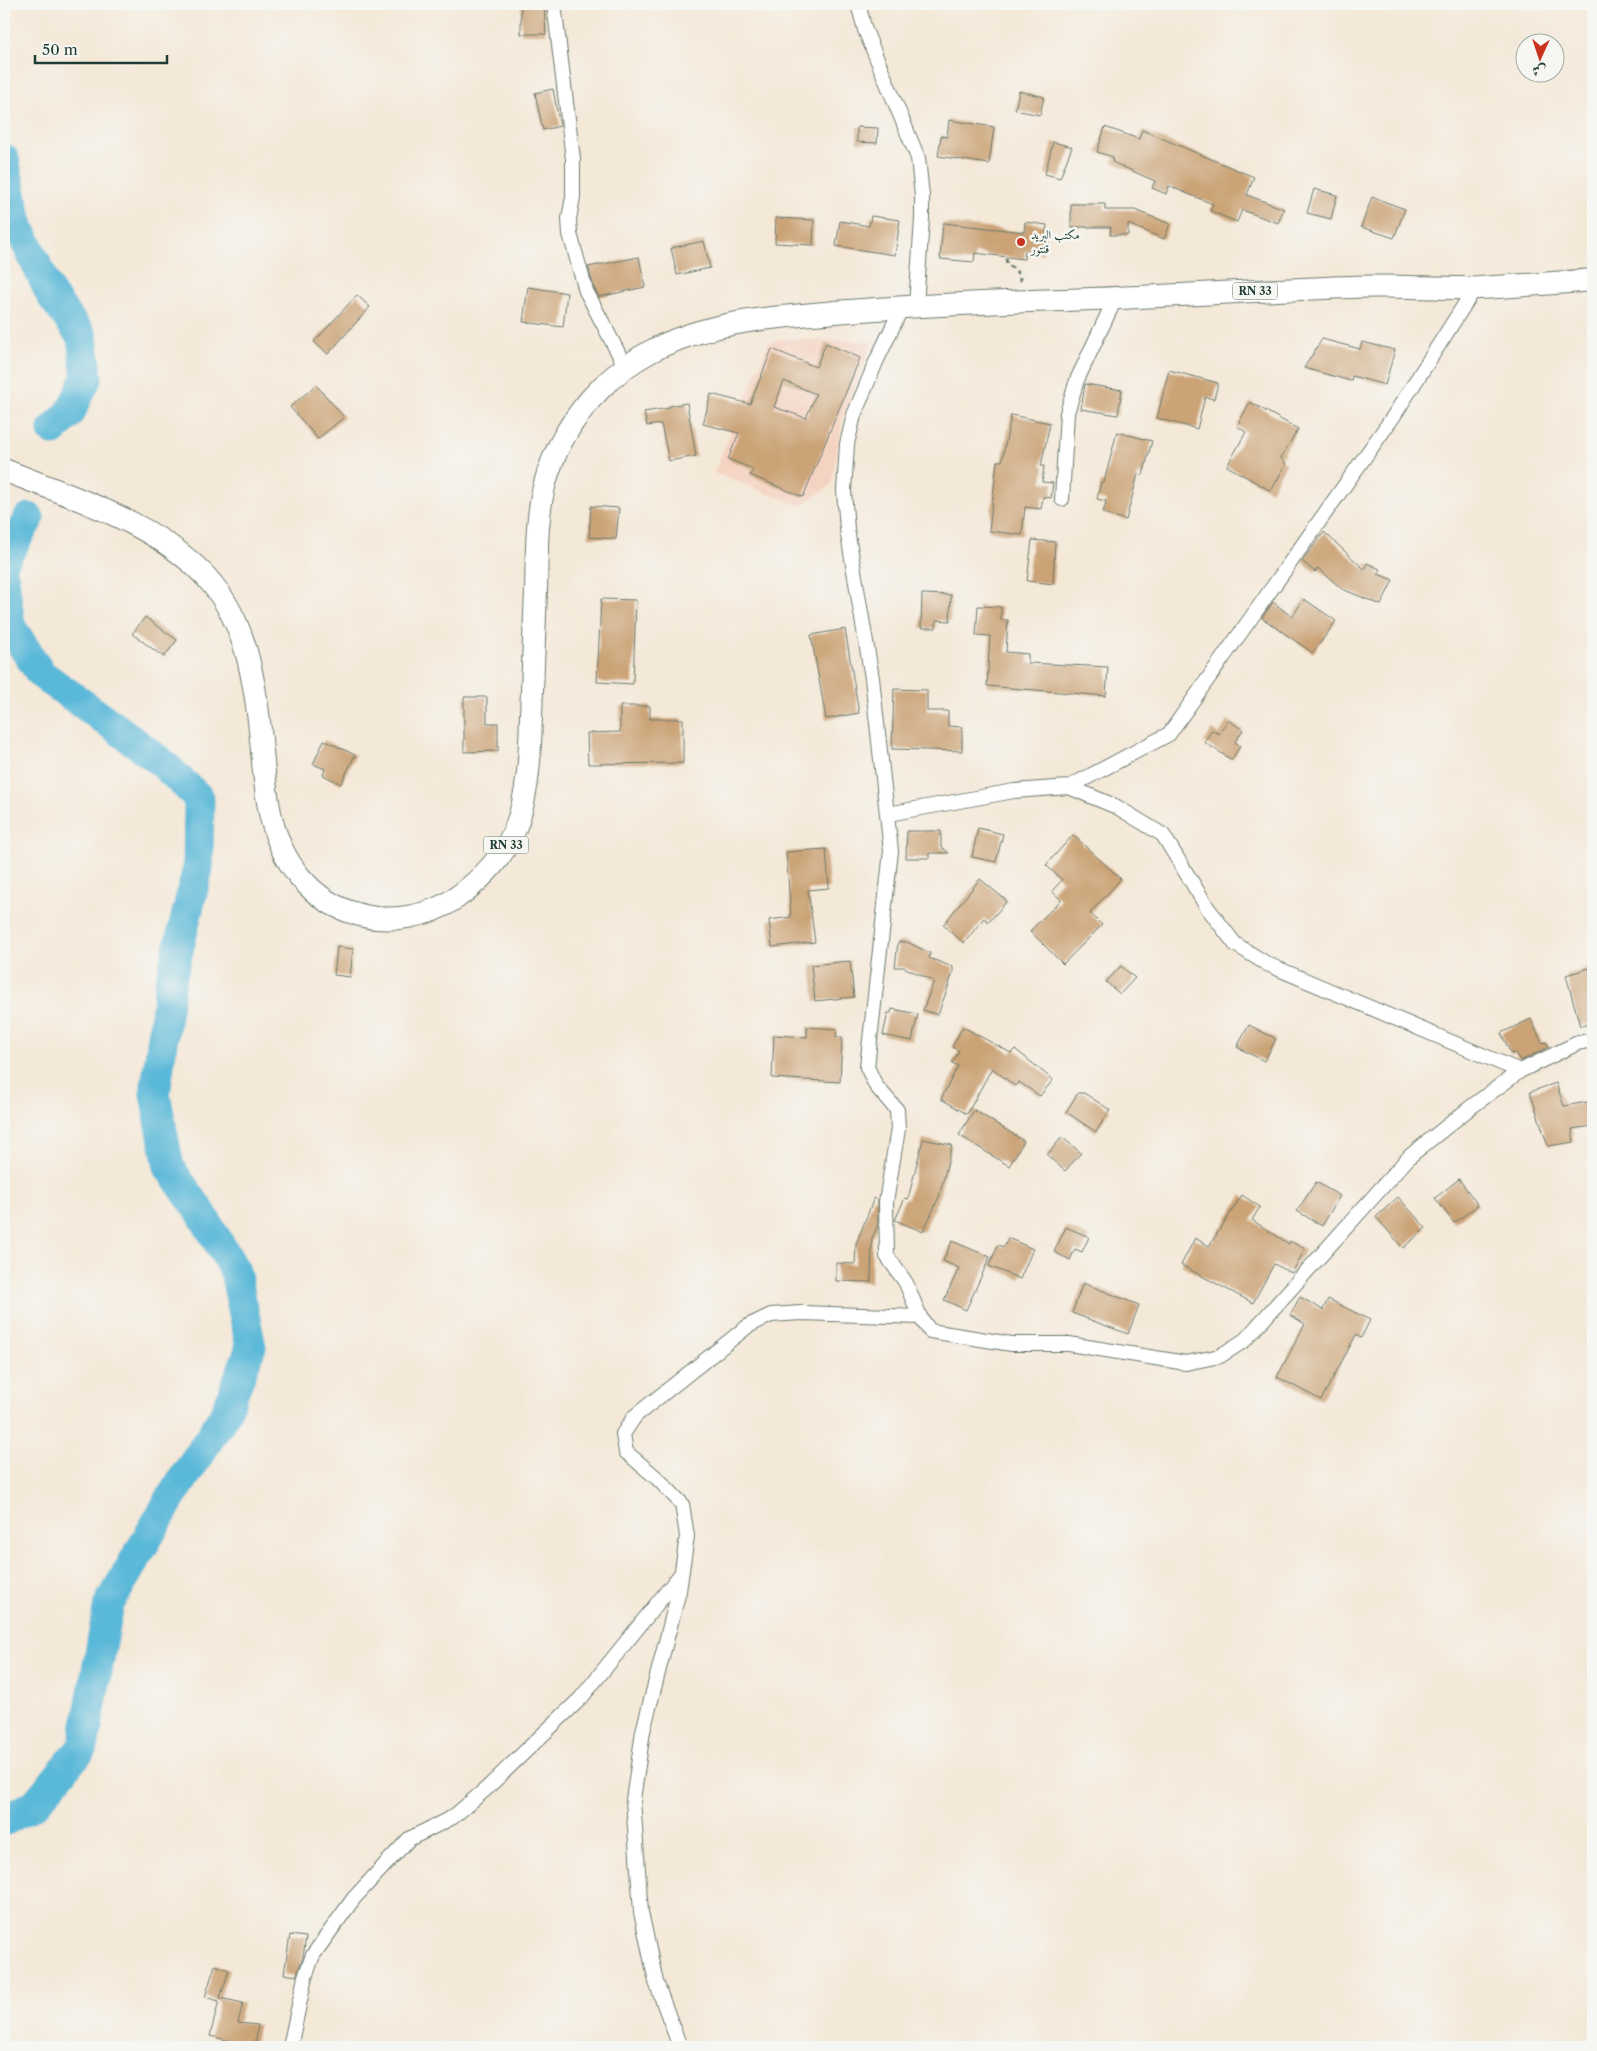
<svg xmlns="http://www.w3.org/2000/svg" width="1597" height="2051" font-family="'Libre Caslon Text',Amiri,serif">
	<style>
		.built { fill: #f5d3c2 }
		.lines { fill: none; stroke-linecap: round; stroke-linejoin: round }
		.river { stroke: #5ab8d8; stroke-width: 31 }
		.building { fill: #cba376; fill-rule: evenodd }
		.street-casing { stroke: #6a796d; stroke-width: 16 }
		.primary-casing { stroke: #6a796d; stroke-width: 24 }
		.path { stroke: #6a796d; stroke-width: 3; stroke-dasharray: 4 4; stroke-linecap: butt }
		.street { stroke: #fff; stroke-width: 14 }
		.primary { stroke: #fff; stroke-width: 22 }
		.poi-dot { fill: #c8321e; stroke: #f6f6f2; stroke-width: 2 }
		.labels { text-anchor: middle; stroke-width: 5; stroke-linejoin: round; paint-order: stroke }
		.shield { fill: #f6f6f2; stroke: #60746d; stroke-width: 1 }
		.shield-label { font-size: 11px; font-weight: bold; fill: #1f3d34 }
		.poi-label { font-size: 12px; fill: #1f3d34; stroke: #f6f6f2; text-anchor: start }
	</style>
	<rect width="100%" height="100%" fill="#f6f6f2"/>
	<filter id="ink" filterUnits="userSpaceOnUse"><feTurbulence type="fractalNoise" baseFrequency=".02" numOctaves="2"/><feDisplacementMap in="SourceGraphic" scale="10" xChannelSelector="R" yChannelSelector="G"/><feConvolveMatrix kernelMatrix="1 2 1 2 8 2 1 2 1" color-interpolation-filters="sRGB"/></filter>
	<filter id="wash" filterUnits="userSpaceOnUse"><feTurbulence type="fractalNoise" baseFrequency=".0096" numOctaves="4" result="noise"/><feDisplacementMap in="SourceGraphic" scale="20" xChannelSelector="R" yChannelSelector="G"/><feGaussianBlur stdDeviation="1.12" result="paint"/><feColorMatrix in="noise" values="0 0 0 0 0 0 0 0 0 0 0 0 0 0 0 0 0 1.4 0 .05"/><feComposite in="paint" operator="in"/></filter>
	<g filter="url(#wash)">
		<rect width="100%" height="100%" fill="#f4e8d7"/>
		<!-- built -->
		<path class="built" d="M780,339L873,342L844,414L831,485L801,506L714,473L769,343Z"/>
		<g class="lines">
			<!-- river -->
			<path class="river" d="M4,159L17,223L51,295L82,337L87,377L70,413L53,430
				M4,560L29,518
				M4,579L10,626L41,674L115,727L161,762L199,798L198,868L171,979L155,1094L169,1167L202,1214L235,1271L251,1347L225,1414L172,1496L109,1604L83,1747L35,1804L4,1821"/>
		</g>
		<g id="blocks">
			<!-- building -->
			<path class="building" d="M521,4H544L546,34H521Z
				M553,89L560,126L543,130L535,93Z
				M1019,91L1044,97L1040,115L1015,110Z
				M949,120L994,127L989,164L938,156L941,136L947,137Z
				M857,127L878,128L877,143L857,142Z
				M1105,127L1139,139L1142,130L1254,177L1247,195L1284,209L1278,223L1242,210L1237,222L1210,211L1213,204L1169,186L1166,194L1152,188L1155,181L1112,162L1113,157L1097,152Z
				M1053,142L1072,147L1060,178L1045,174Z
				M1314,189L1337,195L1331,219L1307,213Z
				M1372,197L1405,209L1394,238L1361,227Z
				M1071,204H1105V210H1135L1170,224L1164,239L1128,224V235H1110L1111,227H1071Z
				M871,216L900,220L895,255L836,246L840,221L869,226Z
				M776,218L814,220L813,245L775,243Z
				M1025,222L1047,225L1043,254L1025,251L1024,259L975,253L974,262L940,259L943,223L1024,232Z
				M704,241L710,268L677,275L671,248Z
				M639,257L645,287L599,297L594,288L588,267Z
				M528,287L567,293L563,327L523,322Z
				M357,295L370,307L328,354L314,342Z
				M1322,339L1360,349L1362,342L1395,350L1385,385L1352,376L1351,381L1304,368Z
				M826,343L860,358L803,497L750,475L753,469L728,459L739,433L703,424L711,394L750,404L772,349L816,367ZM784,381L816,394L806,418L774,407Z
				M1169,370L1218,383L1214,399L1205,397L1197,429L1157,418Z
				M1085,384L1122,390L1118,415L1081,409Z
				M316,385L344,417L318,439L290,407Z
				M1250,402L1298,429L1281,458L1286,464L1271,491L1227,466L1246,432L1237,426Z
				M687,403L696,456L669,461L661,424L647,426L644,412L669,408V406Z
				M1011,415L1050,423L1041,466H1044L1042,482L1053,483L1051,498L1043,497L1041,509L1025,507L1022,535L989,531L997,461H1002Z
				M1117,432L1152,441L1143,475L1138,474L1126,520L1103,513L1106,501L1097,499L1101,482H1104Z
				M591,506L619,508L616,539L589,537Z
				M1324,532L1365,570L1367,563L1380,569L1378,574L1393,580L1381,605L1342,589L1318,568L1315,572L1302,561Z
				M1032,540L1055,542L1053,584L1027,581Z
				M922,594L951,595L950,621L936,620V628H921Z
				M601,599L636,600L633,684L597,682Z
				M1304,599L1336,621L1313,653L1262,618L1273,602L1292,617Z
				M978,606L1001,607V620H1008L1006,652L1028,654V663L1108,667L1106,696L987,686L990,636L976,635Z
				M145,617L177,640L164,657L132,634Z
				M845,629L859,713L826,719L811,635Z
				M894,689L927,690V711H948V726L962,727V751L892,749Z
				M464,697H487V723H498V751L464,752Z
				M620,706H650V719H683V763L588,764L587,733L620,732Z
				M1228,720L1243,730L1235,742L1240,746L1232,760L1204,742L1212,730L1219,734Z
				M324,740L355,755L341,784L323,775L325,769L313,764Z
				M978,828L1003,834L996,862L972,857Z
				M907,831H941V847L949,853H929V858H906Z
				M1073,835L1121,879L1090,913L1102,925L1063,964L1030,931L1061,900L1052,891L1062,880L1046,865Z
				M826,849L829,888L808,890L815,942L772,947L769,920L791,917L786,852Z
				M980,879L1007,901L989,922L984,918L964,943L943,925Z
				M898,942H907L930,953L929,958L953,967V973L938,1015L923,1010L934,981L903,967H895Z
				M337,947L353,949L350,977L334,975Z
				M850,961L854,997L815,1001L811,965Z
				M1121,966L1135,978L1120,994L1106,982Z
				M1593,967V1023L1580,1026L1566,975Z
				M892,1009L918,1014L912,1041L883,1035L888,1013H891Z
				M1531,1019L1542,1043L1546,1042L1549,1047L1520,1061L1515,1053L1511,1054L1501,1033Z
				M1249,1025L1276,1039L1264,1061L1237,1047Z
				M807,1027L837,1029L836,1037H842L840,1082L772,1078L774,1035L807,1037Z
				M963,1027L1011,1053L1015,1049L1053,1080L1040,1096L1019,1082L1015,1086L992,1068L967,1114L941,1099L958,1066L952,1063L959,1051L952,1047Z
				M1556,1083L1564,1106L1593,1101V1126L1572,1129L1574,1142L1548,1146L1530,1092Z
				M1078,1093H1084L1110,1110L1096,1132L1066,1112Z
				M974,1110L1024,1141L1009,1166L959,1135Z
				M1062,1137L1081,1153L1065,1171L1047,1155Z
				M923,1139L952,1145L939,1197L923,1232L895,1220L905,1198L908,1199Z
				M1459,1179L1478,1205L1454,1223L1435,1198Z
				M1316,1182L1340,1196L1322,1226L1297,1211Z
				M1242,1195L1260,1207L1252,1220L1289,1244L1290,1241L1305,1249L1292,1273L1274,1264L1253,1303L1181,1265L1195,1238L1209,1246Z
				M1398,1197L1426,1228L1403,1248L1376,1217Z
				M874,1198L878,1200V1225L872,1238L871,1282L836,1281V1263L855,1264L856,1244Z
				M1066,1227L1089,1237L1082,1252L1075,1249L1070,1260L1054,1252Z
				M1008,1238L1033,1249L1020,1279L989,1266L998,1245L1004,1247Z
				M952,1241L990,1257L966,1310L944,1300L959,1268L943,1261Z
				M1083,1283L1139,1305L1128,1334L1072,1313Z
				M1300,1297L1323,1310L1328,1299L1370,1320L1361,1338L1356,1335L1321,1400L1277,1377L1305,1324L1290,1315Z
				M290,1935L306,1937L303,1957L296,1976L284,1974Z
				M215,1965L229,1970L220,1998L243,2003L238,2023L258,2025L255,2047L234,2046L235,2042L210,2036L219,2001L205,1997Z"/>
		</g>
	</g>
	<g filter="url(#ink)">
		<use href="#blocks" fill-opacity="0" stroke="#6a796d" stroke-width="1"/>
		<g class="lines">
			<!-- street casing -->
			<g class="street-casing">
				<path id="street" d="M554,4L573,159V197L569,219L570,234L586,291L625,366
					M858,4L865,30L918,158L922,196V219L916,306
					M902,307L876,362L854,415L847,444L844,491L847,529L872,678L891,851L867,1067L876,1086L897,1110L898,1129L886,1202L887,1256L906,1283L920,1317
					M1062,499L1067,413L1077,380L1115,299
					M1069,787L1169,734L1393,417L1475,288
					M888,814L1014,791L1069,787L1117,807L1163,835L1207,907L1235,944L1267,964L1520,1071
					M290,2047L305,1977L313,1955L354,1898L409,1839L453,1817L486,1789L581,1698L681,1574
					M680,2047L656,1982L641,1912L633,1800L643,1731L679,1591L687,1536L682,1504L658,1479L626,1452L623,1434L635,1416L748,1326L771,1315L801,1313L920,1317L930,1331L1012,1344H1069L1186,1363L1220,1356L1245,1340L1410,1156L1471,1107L1520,1071L1578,1043L1593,1040"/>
			</g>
			<!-- primary casing -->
			<g class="primary-casing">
				<path id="primary" d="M4,470C74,498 164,525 213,585C243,622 252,668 258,713C266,770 261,831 300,877C315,895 334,908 357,914C388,924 429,917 456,898C481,880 503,858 515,829C529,794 530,753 531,716C533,674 534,632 536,590C537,555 536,520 544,487C553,450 574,415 601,388C633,357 667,340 710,329C751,318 794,316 835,312C912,306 988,302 1065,300C1161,297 1256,290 1352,287C1394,285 1436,289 1479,288C1517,286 1555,283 1593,280"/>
			</g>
			<!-- path -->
			<path class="path" d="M1006,259L1007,263L1020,275V283"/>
			<!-- street -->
			<use href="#street" class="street"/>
			<!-- primary -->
			<use href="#primary" class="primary"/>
		</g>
	</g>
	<!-- markers -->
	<circle class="poi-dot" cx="1021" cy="242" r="5"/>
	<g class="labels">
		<!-- shield labels -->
		<g class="shield">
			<rect x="1232.5" y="282.5" width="45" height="17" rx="4"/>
			<rect x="483.5" y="836.5" width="45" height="17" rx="4"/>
		</g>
		<g class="shield-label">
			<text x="1255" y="295">RN 33</text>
			<text x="506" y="849">RN 33</text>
		</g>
		<!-- poi labels -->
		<g class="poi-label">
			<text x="1031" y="239">مكتب البريد<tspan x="1031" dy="14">قنتور</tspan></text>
		</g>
	</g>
	<!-- margin -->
	<rect width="1597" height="2051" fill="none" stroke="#f6f6f2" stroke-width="20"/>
	<!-- north arrow -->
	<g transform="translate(1540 58) rotate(183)"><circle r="24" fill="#f6f6f2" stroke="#a0aca6"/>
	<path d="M0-4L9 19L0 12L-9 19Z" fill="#c8321e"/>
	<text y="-8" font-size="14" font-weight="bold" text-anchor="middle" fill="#1f3d34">ش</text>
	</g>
	<!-- scale -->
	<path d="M35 55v8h132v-8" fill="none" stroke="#1f3d34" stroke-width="2.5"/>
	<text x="42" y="55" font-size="15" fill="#1f3d34" stroke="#f6f6f2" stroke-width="4" paint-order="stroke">50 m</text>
</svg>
